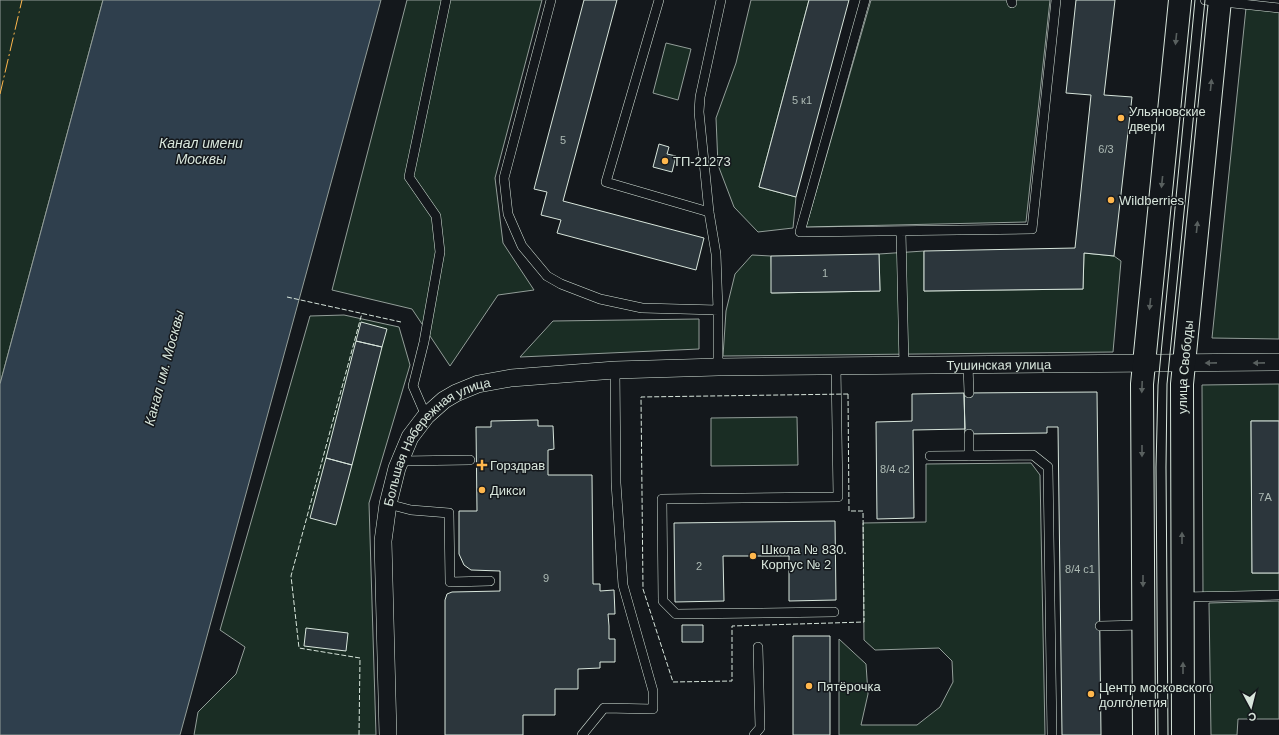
<svg xmlns="http://www.w3.org/2000/svg" width="1279" height="735" font-family="Arial,sans-serif">
	<style>
		.green { fill: #1a2d24; stroke: #939e99 }
		.water { fill: #2f3f4d; stroke: #939e99 }
		.building { fill: #2c363c; stroke: #d8e6dc }
		.lines { fill: none; stroke-linecap: round; stroke-linejoin: round }
		.service-casing { stroke: #d8e6dc; stroke-width: 10 }
		.minor-casing { stroke: #d8e6dc; stroke-width: 18 }
		.secondary-casing { stroke: #d8e6dc; stroke-width: 24 }
		.service { stroke: #14181c; stroke-width: 9 }
		.minor { stroke: #14181c; stroke-width: 17 }
		.secondary { stroke: #14181c; stroke-width: 22 }
		.tram { stroke: #d8e6dc; stroke-width: 1 }
		.fence { stroke: #d8e6dc; stroke-width: 1; stroke-dasharray: 5 2; stroke-linecap: butt }
		.power { stroke: #ffb74d; stroke-width: 1; stroke-dasharray: 14 3 2 3; stroke-linecap: butt }
		.oneway { fill: #59605f }
		.poi-dot { fill: #ffb74d; stroke: #14181c; stroke-width: 1.5 }
		.labels { text-anchor: middle; stroke-width: 3; stroke-linejoin: round; paint-order: stroke }
		.number-label { font-size: 11px; fill: #adbab4 }
		.poi-label { font-size: 13px; fill: #d8e6dc; stroke: #14181c; text-anchor: start }
		.street-label { font-size: 13px; fill: #d8e6dc; stroke: #14181c }
		.water-label { font-size: 14px; font-style: italic; fill: #d8e6dc; stroke: #14181c }
	</style>
	<rect width="100%" height="100%" fill="#14181c"/>
	<!-- green -->
	<path class="green" d="M0,0H103L0,384Z
		M407,0H542L495,178L503,243L534,290L498,295L450,366L412,309L332,290Z
		M751,0H809L759,187L796,197L793,228L758,232L734,207L718,165L716,118L736,63Z
		M871,0H1050L1026,222L806,227Z
		M1246,8L1279,12V339L1212,338Z
		M666,43L691,49L678,100L653,93Z
		M924,251V291L1083,289L1084,253L1114,256L1121,261L1113,352L723,356L726,311L735,274L752,255L771,256L772,293L880,291L879,254Z
		M344,315L399,327L410,365L369,503L376,735H194L198,712L236,674L245,647L220,630L310,316Z
		M699,319V349L520,357L553,321Z
		M1279,384V421H1251L1252,573H1279V595L1203,597L1202,385Z
		M797,417L798,465L711,466V418Z
		M1031,463L1040,475L1045,735H839V639L866,664L868,694L861,725H917L940,707L953,682L952,661L939,648L875,650L864,640L863,523L926,522V464Z
		M1279,601V719H1238L1237,735H1211L1209,603Z"/>
	<!-- water -->
	<path class="water" d="M103,0H381L180,735H0V384Z"/>
	<!-- building -->
	<path class="building" d="M584,0H617L563,201L704,238L696,270L557,233L561,220L541,215L547,192L534,189Z
		M809,0H849L796,197L759,187Z
		M1076,0H1115L1104,95L1132,97L1114,256L1084,253L1083,289L924,291V251L1075,248L1091,95L1066,93Z
		M659,144L669,147L667,154L676,156L672,172L653,167Z
		M879,254L880,291L771,293V256Z
		M361,322L387,329L382,347L356,341Z
		M356,341L382,347L352,465L326,458Z
		M1097,392L1101,735H1062L1058,427H1047V433L965,434L964,393Z
		M964,393L965,429L913,430L914,518L877,519L876,422L912,421V394Z
		M538,420V426H553L554,449L548,450V475H592L593,584H600V591L614,590L615,614H608L609,626V639H615V662H600V668L578,669V689H555V715H523V735H445V600L447,594L452,592L500,591V571L471,570L464,565L459,554V511H477L476,427H491V421Z
		M1251,421H1279V573H1252Z
		M326,458L352,465L336,525L310,518Z
		M835,521L836,600L789,601V556H723L724,601L675,602L674,523Z
		M682,625H703V642H682Z
		M306,628L348,633L346,651L304,646Z
		M793,636H830V735H793Z"/>
	<g class="lines">
		<!-- service casing -->
		<g class="service-casing">
			<path id="service" d="M551,0L504,178L508,214L522,246L547,276L561,284L600,299L642,308L718,310V367
				M659,0L606,182L709,212
				M865,0L800,232L1032,229L1056,0
				M1011,0L1012,3
				M1205,0L1279,8
				M901,231L904,366
				M718,310L716,254L709,212L699,112L700,97L721,0
				M968,365L969,393
				M426,416L413,386L424,342L440,252L436,216L409,177L446,0
				M969,434V456
				M930,456L1033,455L1048,467L1052,735
				M400,461L470,460
				M388,504L411,510L449,513L450,582L490,581
				M1182,597L1279,595
				M834,612L676,614L663,601L662,499L838,497L836,366
				M1100,626L1143,625
				M582,735L604,708L653,709V691L623,585L616,483L615,370
				M754,735L760,728L758,647"/>
		</g>
		<!-- minor casing -->
		<g class="minor-casing">
			<g id="minor">
				<path id="s1" d="M388,735L383,541L388,504L397,468L410,437L426,416L444,400L456,393L478,384L511,378L615,370L718,367L1279,362"/>
			</g>
		</g>
		<!-- secondary casing -->
		<g class="secondary-casing">
			<g id="secondary">
				<path d="M1144,735L1142,384L1180,0"/>
				<path id="s2" d="M1183,735L1182,384L1220,0"/>
			</g>
		</g>
		<!-- service -->
		<use href="#service" class="service"/>
		<!-- minor -->
		<use href="#minor" class="minor"/>
		<!-- secondary -->
		<use href="#secondary" class="secondary"/>
		<!-- tram -->
		<path class="tram" d="M1158,735L1156,467L1158,385L1195,0
			M1168,735L1166,467L1167,384L1205,0"/>
		<!-- fence -->
		<path class="fence" d="M287,297L401,322
			M848,394L849,511H863L864,622L732,626V681L673,682L643,589L641,397Z
			M359,735L360,658L299,648L291,576L362,313"/>
		<!-- power -->
		<path class="power" d="M0,94L22,0"/>
	</g>
	<!-- one-way arrows -->
	<defs><path id="oneway-solid" d="M-6-.8H1V-3.2L6.5 0L1 3.2V.8H-6Z"/></defs>
	<g class="oneway">
		<use href="#oneway-solid" transform="translate(1176 39) rotate(96)"/>
		<use href="#oneway-solid" transform="translate(1211 85) rotate(-84)"/>
		<use href="#oneway-solid" transform="translate(1162 182) rotate(96)"/>
		<use href="#oneway-solid" transform="translate(1197 227) rotate(-84)"/>
		<use href="#oneway-solid" transform="translate(1150 304) rotate(96)"/>
		<use href="#oneway-solid" transform="translate(1211 363) rotate(179)"/>
		<use href="#oneway-solid" transform="translate(1259 363) rotate(179)"/>
		<use href="#oneway-solid" transform="translate(1142 387) rotate(92)"/>
		<use href="#oneway-solid" transform="translate(1142 451) rotate(90)"/>
		<use href="#oneway-solid" transform="translate(1182 538) rotate(-90)"/>
		<use href="#oneway-solid" transform="translate(1143 581) rotate(90)"/>
		<use href="#oneway-solid" transform="translate(1183 668) rotate(-90)"/>
	</g>
	<!-- markers -->
	<g class="poi-dot">
		<circle cx="1121" cy="118" r="4"/>
		<circle cx="665" cy="161" r="4"/>
		<circle cx="1111" cy="200" r="4"/>
		<path d="M480 459h4v4h4v4h-4v4h-4v-4h-4v-4h4z"/>
		<circle cx="482" cy="490" r="4"/>
		<circle cx="753" cy="556" r="4"/>
		<circle cx="809" cy="686" r="4"/>
		<circle cx="1091" cy="694" r="4"/>
	</g>
	<g class="labels">
		<!-- number labels -->
		<g class="number-label">
			<text x="802" y="104">5 к1</text>
			<text x="563" y="144">5</text>
			<text x="1106" y="153">6/3</text>
			<text x="825" y="277">1</text>
			<text x="895" y="473">8/4 с2</text>
			<text x="1265" y="501">7А</text>
			<text x="699" y="570">2</text>
			<text x="1080" y="573">8/4 с1</text>
			<text x="546" y="582">9</text>
		</g>
		<!-- poi labels -->
		<g class="poi-label">
			<text x="1129" y="116">Ульяновские<tspan x="1129" dy="15">двери</tspan></text>
			<text x="673" y="166">ТП-21273</text>
			<text x="1119" y="205">Wildberries</text>
			<text x="490" y="470">Горздрав</text>
			<text x="490" y="495">Дикси</text>
			<text x="761" y="554">Школа № 830.<tspan x="761" dy="15">Корпус № 2</tspan></text>
			<text x="817" y="691">Пятёрочка</text>
			<text x="1099" y="692">Центр московского<tspan x="1099" dy="15">долголетия</tspan></text>
		</g>
		<!-- street labels -->
		<g class="street-label">
			<text dy="5" stroke="none"><textPath href="#s1" startOffset="912">Тушинская улица</textPath></text>
			<text dy="5" stroke="none"><textPath href="#s2" startOffset="368">улица Свободы</textPath></text>
			<text dy="5" stroke="none"><textPath href="#s1" startOffset="316">Большая Набережная улица</textPath></text>
		</g>
		<!-- water labels -->
		<g class="water-label">
			<text x="201" y="148">Канал имени<tspan x="201" dy="16">Москвы</tspan></text>
			<text transform="translate(164 368) rotate(-75)" y="5">Канал им. Москвы</text>
		</g>
	</g>
	<!-- north arrow -->
	<g transform="translate(1251 707) rotate(173)" stroke="#14181c" stroke-width="3" paint-order="stroke">
	<path d="M0-3L7 15L0 10L-7 15Z" fill="#d8e6dc"/>
	<text y="-6" font-size="11" font-weight="bold" text-anchor="middle" fill="#d8e6dc">С</text>
	</g>
</svg>
